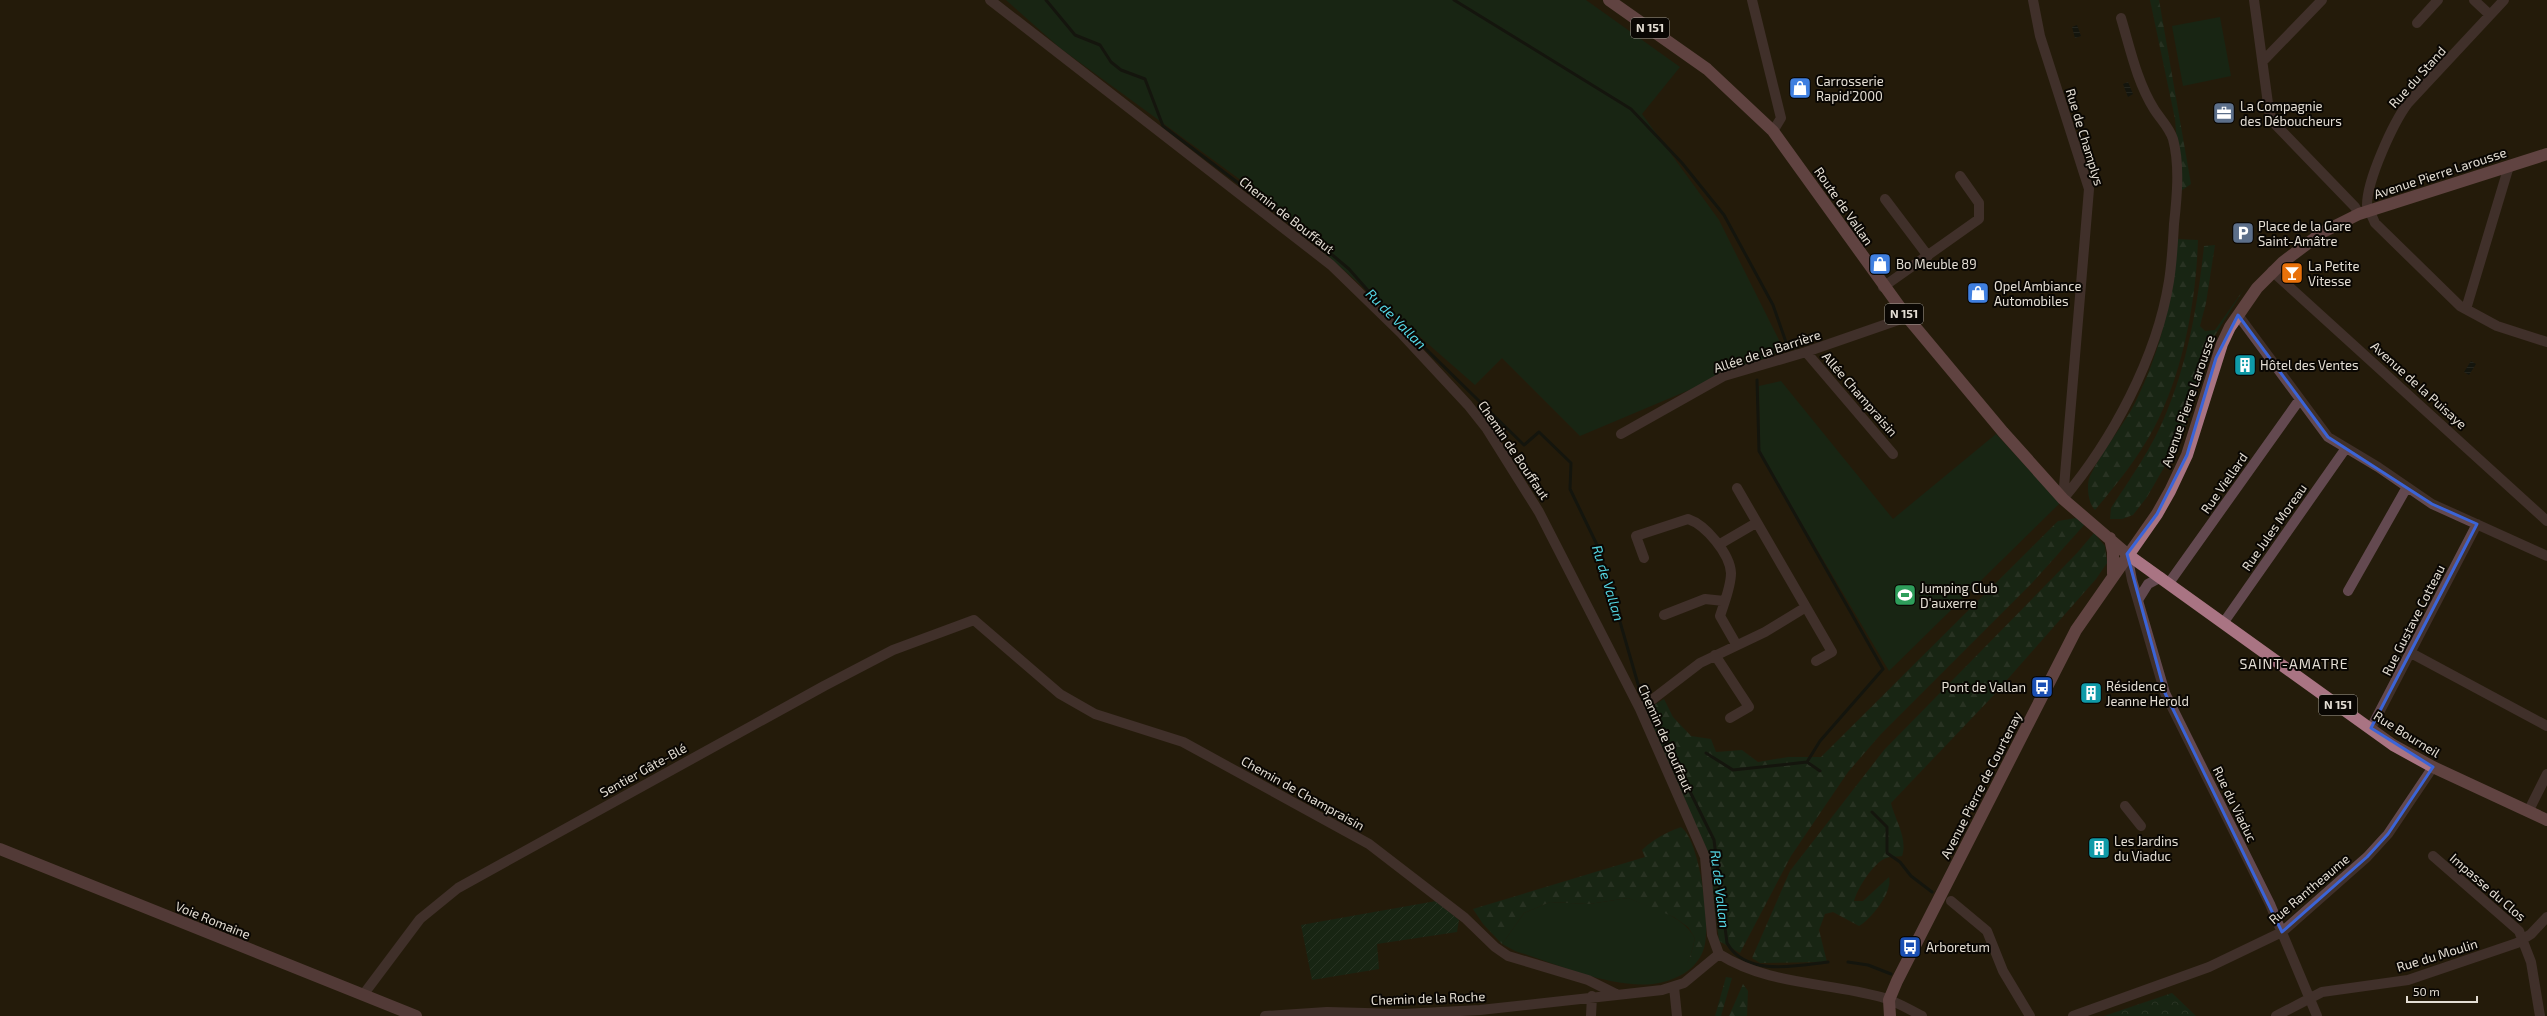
<svg xmlns="http://www.w3.org/2000/svg" width="2547" height="1016" font-family="'Exo 2',sans-serif">
	<style>
		.grass { fill: #0b311e }
		.forest { fill: url(#forest-firs) }
		.park { fill: url(#park-crowns) }
		.garden { fill: url(#garden-furrows) }
		.water { fill: url(#water-rules) }
		.lines { fill: none; stroke-linecap: round; stroke-linejoin: round }
		.stream { stroke: #000e11; stroke-width: 3 }
		.street { stroke: #634950; stroke-width: 10 }
		.secondary { stroke: #8b616d; stroke-width: 12 }
		.primary { stroke: #a97483; stroke-width: 12 }
		.marked { fill: none; stroke: #3b64d7; stroke-width: 3; stroke-linejoin: round }
		.labels { text-anchor: middle; stroke-width: 4; stroke-linejoin: round; paint-order: stroke }
		.shield { fill: #0a0703; stroke: #a39e95; stroke-width: 1 }
		.shield-label { font-size: 12px; font-weight: bold; fill: #e4ded4 }
		.street-label { font-size: 13px; fill: #e4ded4; stroke: #0a0703 }
		.poi-label { font-size: 13px; fill: #e4ded4; stroke: #0a0703; text-anchor: start }
		.water-label { font-size: 14px; font-style: italic; fill: #54d5e2; stroke: #0a0703 }
		.neighbourhood-label { font-size: 14px; letter-spacing: 1px; fill: #e4ded4; stroke: #0a0703 }
	</style>
	<defs>
		<pattern id="forest-firs" width="22" height="20" patternUnits="userSpaceOnUse"><rect width="22" height="20" fill="#0b311e"/><path d="M5 1l3.5 6h-7zM16 11l3.5 6h-7z" fill="#2e4e3e"/></pattern>
		<pattern id="park-crowns" width="20" height="18" patternUnits="userSpaceOnUse"><rect width="20" height="18" fill="#0b311e"/><path d="M2 6a3 3 0 1 1 6 0M12 15a3 3 0 1 1 6 0" fill="none" stroke="#2e4e3e"/></pattern>
		<pattern id="garden-furrows" width="10" height="10" patternUnits="userSpaceOnUse"><rect width="10" height="10" fill="#0b311e"/><path d="M-1 1l2-2M0 10L10 0M9 11l2-2" fill="none" stroke="#2e4e3e"/></pattern>
		<pattern id="water-rules" width="6" height="5" patternUnits="userSpaceOnUse"><rect width="6" height="5" fill="#000e11"/><path d="M0 2.5h6" fill="none" stroke="#253133"/></pattern>
	</defs>
	<rect width="100%" height="100%" fill="#241c0b"/>
	<!-- grass -->
	<path class="grass" d="M1006,0H1586L1680,67L1642,114L1719,220L1784,350L1580,436L1502,358L1475,385L1242,181L1060,48Z
		M2220,17L2231,76L2183,86L2172,26Z
		M1781,381L1893,519L1996,434L2060,503L1889,671L1760,453L1759,386Z
		M1628,898C1652,908 1681,914 1695,938C1692,951 1688,971 1675,978C1630,999 1559,964 1515,951L1502,944L1524,913L1550,902L1589,904Z"/>
	<!-- forest -->
	<path class="forest" d="M2150,0H2159L2191,184L2181,191L2175,119Z
		M2177,239L2198,240C2196,302 2183,373 2154,428C2138,458 2116,485 2095,510C2088,503 2086,485 2090,476C2102,450 2122,428 2135,403C2161,351 2173,296 2177,239Z
		M2215,245L2206,303L2200,326L2205,331L2215,330L2244,289L2207,348L2186,426L2173,452L2147,497L2133,515L2122,519H2110L2111,508C2130,479 2152,448 2165,416C2188,362 2198,303 2204,246Z
		M2076,518L2085,524L2032,583L1881,734L1848,772L1791,856L1740,953L1719,941L1709,857L1646,710L1664,699L1673,717L1691,736L1711,739L1716,752L1742,750L1758,762L1788,757H1821L2058,521Z
		M2094,533L2105,546L2107,563L2096,579L1991,698L1891,803C1895,820 1908,838 1902,856C1897,857 1891,856 1886,858C1873,863 1857,889 1854,901H1863L1889,877C1893,892 1871,919 1859,926L1833,912L1825,914L1819,930L1827,962L1760,963L1752,958L1790,871L1884,750L2077,553Z
		M1681,827C1700,840 1711,926 1704,948C1700,962 1688,973 1675,978C1688,967 1692,953 1695,938L1688,927L1674,917L1628,898L1589,904L1550,902L1524,913L1502,944L1483,924L1473,909L1645,857L1642,850C1654,839 1665,833 1681,827Z
		M1726,977L1732,978L1721,1016H1715Z
		M1743,984L1748,991L1747,1016H1729Z"/>
	<!-- park -->
	<path class="park" d="M2172,993L2196,1016H2104Z"/>
	<!-- garden -->
	<path class="garden" d="M1436,901L1459,920L1457,932L1377,944L1379,969L1312,980L1301,925Z"/>
	<!-- water -->
	<path class="water" d="M2077,25L2081,36L2075,38L2072,27Z
		M2128,82L2133,94L2128,97L2123,84Z
		M2471,361L2476,364L2469,375L2464,372Z"/>
	<g class="lines">
		<!-- stream -->
		<path class="stream" d="M1046,0L1075,35L1100,45L1111,62L1121,70L1145,79L1163,126L1323,247L1349,269L1379,303L1524,445L1539,432L1571,463L1570,489L1599,549L1640,691
			M1454,0L1631,109L1682,163L1724,215L1773,305L1787,345L1754,357
			M1757,380L1759,451L1883,669L1820,741L1807,762
			M1652,715L1714,840L1727,943C1746,977 1796,966 1828,962
			M1706,753L1733,770L1807,762L1820,771
			M1872,812L1887,827V853L1900,862L1911,876L1932,892
			M1848,962L1868,965L1891,974"/>
		<!-- street -->
		<path class="street" d="M990,0L1331,265L1402,334L1468,405L1487,429L1539,512L1640,709L1705,857L1712,935L1719,954C1768,985 1826,982 1881,997C1895,1001 1909,1009 1922,1016
			M1752,0L1781,118L1773,131
			M2033,0L2040,36L2089,189L2063,499
			M2254,0L2269,111L2273,122L2355,207L2359,214
			M2474,0L2490,15
			M2504,0L2408,103C2393,123 2367,180 2367,205L2375,223L2460,306L2497,326L2547,342
			M2417,23L2438,0
			M2263,61L2322,0
			M1885,199L1928,256
			M2272,271L2547,521
			M1883,287L1979,219V203L1960,176
			M2466,309L2509,166
			M2238,315L2328,437L2378,467L2432,504L2547,556
			M1806,352L1893,454
			M1621,434L1724,376L1806,352L1907,317
			M1737,488L1832,652L1816,661
			M2063,499C2112,441 2157,357 2169,281C2172,262 2173,243 2174,224C2177,197 2180,165 2173,139C2169,127 2161,120 2154,109C2137,82 2130,48 2121,18
			M1720,544L1756,523
			M2127,554L2132,580L2165,693L2270,904L2317,1016
			M1644,558L1636,536L1688,519C1706,525 1730,554 1731,573C1731,587 1724,603 1720,616L1736,644
			M2169,583L2300,399
			M2348,591L2407,487
			M2138,600L2148,584L2161,577
			M1664,615L1705,599L1724,601
			M2224,622L2346,448
			M2411,653L2547,726
			M1715,655L1749,707L1730,718
			M1640,709L1700,663L1765,632L1806,607
			M2371,728L2477,524
			M2125,806L2141,826
			M2529,810L2547,774
			M2433,856L2519,931L2531,962L2540,1016
			M1951,901L1987,931L2003,971L2030,1016
			M1674,987L1677,1016
			M363,995L420,919L458,888L824,686L893,650L974,620L1060,694L1095,714L1183,742L1369,844L1465,918L1495,947L1508,956L1588,980L1616,994
			M1265,1016L1327,1012L1403,1014L1480,1010L1662,990L1684,983L1719,954
			M1591,1016L1592,996
			M2073,1016L2209,967L2282,932L2367,857L2388,834L2433,767
			M2276,1016L2322,992L2408,980L2517,943L2531,934L2547,917"/>
		<!-- secondary -->
		<path class="secondary" d="M0,849L416,1016"/>
		<!-- primary -->
		<path class="primary" d="M1609,0L1707,69L1773,131L1907,317L2003,432L2063,499L2127,554L2393,745L2433,767L2547,820
			M2110,538L2113,552V574
			M1890,1016L1889,1000L1897,981L2076,630L2157,514L2170,491L2187,455L2222,344L2230,327L2257,288L2283,262L2323,232L2359,214L2547,154"/>
	</g>
	<!-- marked area -->
	<path d="M0 0H2547V1016H0ZM2238,315L2328,437L2432,504L2477,524L2371,728L2433,767L2388,834L2367,857L2282,932L2165,693L2127,554L2157,514L2187,455L2216,358Z" fill="#241c0b" fill-opacity=".55" fill-rule="evenodd"/>
	<path class="marked" d="M2238,315L2328,437L2432,504L2477,524L2371,728L2433,767L2388,834L2367,857L2282,932L2165,693L2127,554L2157,514L2187,455L2216,358Z"/>
	<!-- icons -->
	<defs>
		<g id="shop-square" transform="scale(1.15)"><rect x="-9" y="-9" width="18" height="18" rx="4" fill="#3f7fe0" stroke="#0a0703"/><path d="M-5-2.5h2.3a2.7 3.5 0 0 1 5.4 0H5L5.5 6h-11ZM-1.5-2.5h3a1.5 2.3 0 0 0-3 0Z" fill="#fff"/></g>
		<g id="office-square" transform="scale(1.15)"><rect x="-9" y="-9" width="18" height="18" rx="4" fill="#5c6f8a" stroke="#0a0703"/><path d="M-6-3h4V-5.5h4V-3h4V5H-6ZM-1-4.5V-3h2v-1.5ZM-6 0V1H6V0Z" fill="#fff"/></g>
		<g id="parking-square" transform="scale(1.15)"><rect x="-9" y="-9" width="18" height="18" rx="4" fill="#5c6f8a" stroke="#0a0703"/><path d="M-3.5-5.5H1a3.5 3.5 0 0 1 0 7H-1V5.5H-3.5ZM-1-3.4V-.6H.8a1.4 1.4 0 0 0 0-2.8Z" fill="#fff"/></g>
		<g id="bar-square" transform="scale(1.15)"><rect x="-9" y="-9" width="18" height="18" rx="4" fill="#e8710a" stroke="#0a0703"/><path d="M-6-5H6L.8 .8V4.5H3.5V6h-7V4.5H-.8V.8Z" fill="#fff"/></g>
		<g id="building-square" transform="scale(1.15)"><rect x="-9" y="-9" width="18" height="18" rx="4" fill="#0f9aa8" stroke="#0a0703"/><path d="M-4-6H4V6H1V3H-1V6H-4ZM-2.5-4.3h1.7v1.8h-1.7ZM.8-4.3h1.7v1.8H.8ZM-2.5-1h1.7V.8h-1.7ZM.8-1h1.7V.8H.8Z" fill="#fff"/></g>
		<g id="stadium-square" transform="scale(1.15)"><rect x="-9" y="-9" width="18" height="18" rx="4" fill="#2e9e5b" stroke="#0a0703"/><path d="M0-5a6.5 5 0 1 0 0 10a6.5 5 0 1 0 0-10ZM-3.5-1.8h7v3.6h-7Z" fill="#fff"/></g>
		<g id="bus-square" transform="scale(1.15)"><rect x="-9" y="-9" width="18" height="18" rx="4" fill="#1a4fb4" stroke="#0a0703"/><path d="M-5-6H5V4H4V6H2V4H-2V6H-4V4H-5ZM-3.5-4V0h7V-4ZM-3.5 1.2v1.5H-2V1.2ZM2 1.2v1.5H3.5V1.2Z" fill="#fff"/></g>
	</defs>
	<g fill-rule="evenodd">
		<use href="#shop-square" x="1800" y="88"/>
		<use href="#office-square" x="2224" y="113"/>
		<use href="#parking-square" x="2243" y="233"/>
		<use href="#shop-square" x="1880" y="264"/>
		<use href="#bar-square" x="2292" y="273"/>
		<use href="#shop-square" x="1978" y="293"/>
		<use href="#building-square" x="2245" y="365"/>
		<use href="#stadium-square" x="1905" y="595"/>
		<use href="#bus-square" x="2042" y="687"/>
		<use href="#building-square" x="2091" y="693"/>
		<use href="#building-square" x="2099" y="848"/>
		<use href="#bus-square" x="1910" y="947"/>
	</g>
	<g class="labels">
		<!-- shield labels -->
		<g class="shield">
			<rect x="1631" y="18" width="38" height="20" rx="3"/>
			<rect x="1885" y="304" width="38" height="20" rx="3"/>
			<rect x="2319" y="695" width="38" height="20" rx="3"/>
		</g>
		<g class="shield-label">
			<text x="1650" y="32">N 151</text>
			<text x="1904" y="318">N 151</text>
			<text x="2338" y="709">N 151</text>
		</g>
		<!-- street labels -->
		<g class="street-label">
			<text transform="translate(2417 77) rotate(-48)" y="5">Rue du Stand</text>
			<text transform="translate(2085 137) rotate(73)" y="5">Rue de Champlys</text>
			<text transform="translate(2440 173) rotate(-18)" y="5">Avenue Pierre Larousse</text>
			<text transform="translate(1844 206) rotate(55)" y="5">Route de Vallan</text>
			<text transform="translate(1287 215) rotate(38)" y="5">Chemin de Bouffaut</text>
			<text transform="translate(1767 351) rotate(-18)" y="5">Allée de la Barrière</text>
			<text transform="translate(2419 385) rotate(42)" y="5">Avenue de la Puisaye</text>
			<text transform="translate(1860 394) rotate(49)" y="5">Allée Champraisin</text>
			<text transform="translate(2188 401) rotate(-71)" y="5">Avenue Pierre Larousse</text>
			<text transform="translate(1514 450) rotate(56)" y="5">Chemin de Bouffaut</text>
			<text transform="translate(2224 483) rotate(-55)" y="5">Rue Viellard</text>
			<text transform="translate(2274 527) rotate(-55)" y="5">Rue Jules Moreau</text>
			<text transform="translate(2413 620) rotate(-63)" y="5">Rue Gustave Cotteau</text>
			<text transform="translate(2407 734) rotate(32)" y="5">Rue Bourneil</text>
			<text transform="translate(1666 738) rotate(66)" y="5">Chemin de Bouffaut</text>
			<text transform="translate(643 770) rotate(-29)" y="5">Sentier Gâte-Blé</text>
			<text transform="translate(1981 785) rotate(-63)" y="5">Avenue Pierre de Courtenay</text>
			<text transform="translate(1303 793) rotate(29)" y="5">Chemin de Champraisin</text>
			<text transform="translate(2235 804) rotate(64)" y="5">Rue du Viaduc</text>
			<text transform="translate(2488 887) rotate(41)" y="5">Impasse du Clos</text>
			<text transform="translate(2309 889) rotate(-40)" y="5">Rue Rantheaume</text>
			<text transform="translate(213 920) rotate(22)" y="5">Voie Romaine</text>
			<text transform="translate(2437 955) rotate(-17)" y="5">Rue du Moulin</text>
			<text transform="translate(1428 998) rotate(-2)" y="5">Chemin de la Roche</text>
		</g>
		<!-- poi labels -->
		<g class="poi-label">
			<text x="1816" y="86">Carrosserie<tspan x="1816" dy="15">Rapid'2000</tspan></text>
			<text x="2240" y="111">La Compagnie<tspan x="2240" dy="15">des Déboucheurs</tspan></text>
			<text x="2258" y="231">Place de la Gare<tspan x="2258" dy="15">Saint-Amâtre</tspan></text>
			<text x="1896" y="269">Bo Meuble 89</text>
			<text x="2308" y="271">La Petite<tspan x="2308" dy="15">Vitesse</tspan></text>
			<text x="1994" y="291">Opel Ambiance<tspan x="1994" dy="15">Automobiles</tspan></text>
			<text x="2260" y="370">Hôtel des Ventes</text>
			<text x="1920" y="593">Jumping Club<tspan x="1920" dy="15">D'auxerre</tspan></text>
			<text x="2106" y="691">Résidence<tspan x="2106" dy="15">Jeanne Herold</tspan></text>
			<text x="2026" y="692" text-anchor="end">Pont de Vallan</text>
			<text x="2114" y="846">Les Jardins<tspan x="2114" dy="15">du Viaduc</tspan></text>
			<text x="1926" y="952">Arboretum</text>
		</g>
		<!-- water labels -->
		<g class="water-label">
			<text transform="translate(1396 319) rotate(45)" y="5">Ru de Vallan</text>
			<text transform="translate(1608 583) rotate(73)" y="5">Ru de Vallan</text>
			<text transform="translate(1720 889) rotate(83)" y="5">Ru de Vallan</text>
		</g>
		<!-- neighbourhood labels -->
		<g class="neighbourhood-label">
			<text x="2294" y="669">SAINT-AMATRE</text>
		</g>
	</g>
	<!-- scale -->
	<path d="M2407 996v6h70v-6" fill="none" stroke="#e4ded4" stroke-width="2"/>
	<text x="2413" y="996" font-size="12" fill="#e4ded4" stroke="#0a0703" stroke-width="3" paint-order="stroke">50 m</text>
</svg>
